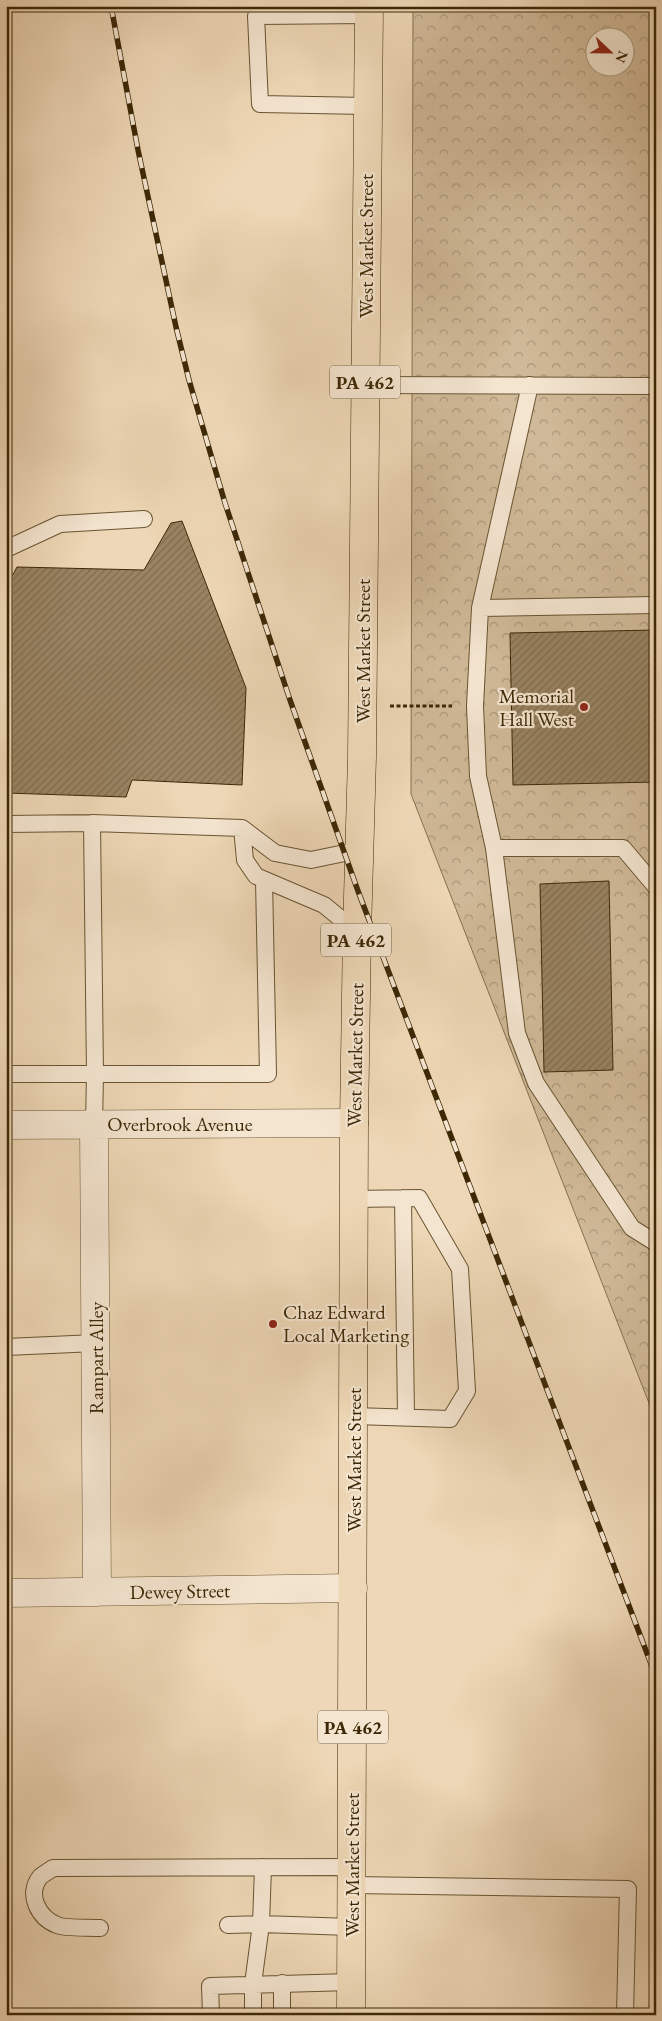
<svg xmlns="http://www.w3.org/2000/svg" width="662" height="2021" font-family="'EB Garamond',serif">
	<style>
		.park { fill: url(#park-crowns); stroke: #86704f; fill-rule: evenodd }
		.building { fill: url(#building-hatch); stroke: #3d2806 }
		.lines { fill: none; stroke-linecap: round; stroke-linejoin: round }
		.service-casing { stroke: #695432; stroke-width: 18 }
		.minor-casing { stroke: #695432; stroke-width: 29 }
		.primary-casing { stroke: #3d2806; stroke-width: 29 }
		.path { stroke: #3d2806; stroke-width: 3; stroke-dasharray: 4 2.5; stroke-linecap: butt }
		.service { stroke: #f4e5d0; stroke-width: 16 }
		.minor { stroke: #f4e5d0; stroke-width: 28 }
		.primary { stroke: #eed7b6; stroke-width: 28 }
		.rail-casing { stroke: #3d2806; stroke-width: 5.5 }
		.rail { stroke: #f4e5d0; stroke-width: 4; stroke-dasharray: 11; stroke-linecap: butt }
		.poi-dot { fill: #8f2418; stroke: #f4e5d0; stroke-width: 2 }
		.labels { text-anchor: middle; stroke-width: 4.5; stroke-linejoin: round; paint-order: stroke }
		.shield { fill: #f4e5d0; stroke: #746143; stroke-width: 1 }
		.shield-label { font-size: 19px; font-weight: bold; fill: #3d2806 }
		.street-label { font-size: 20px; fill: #3d2806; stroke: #f4e5d0 }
		.poi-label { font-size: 20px; fill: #3d2806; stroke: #f4e5d0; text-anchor: end }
	</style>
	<defs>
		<pattern id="park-crowns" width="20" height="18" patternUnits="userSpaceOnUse" patternTransform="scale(1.25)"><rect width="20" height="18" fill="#d0b998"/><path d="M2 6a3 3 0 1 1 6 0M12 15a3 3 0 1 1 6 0" fill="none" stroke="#aa967a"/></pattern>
		<pattern id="building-hatch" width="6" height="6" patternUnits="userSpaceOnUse" patternTransform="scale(1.25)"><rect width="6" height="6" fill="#998362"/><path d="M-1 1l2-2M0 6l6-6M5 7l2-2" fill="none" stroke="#7e6b4f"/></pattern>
	</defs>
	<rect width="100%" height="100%" fill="#eed7b6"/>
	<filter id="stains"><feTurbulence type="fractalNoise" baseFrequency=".004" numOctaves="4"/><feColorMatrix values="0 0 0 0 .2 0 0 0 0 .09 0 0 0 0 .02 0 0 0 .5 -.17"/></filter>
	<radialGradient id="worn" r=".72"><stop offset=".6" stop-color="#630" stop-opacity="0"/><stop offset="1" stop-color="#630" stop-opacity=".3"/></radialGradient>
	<!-- park -->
	<path class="park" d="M413,6H656V1421L411,794ZM594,38H624V68H594Z"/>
	<!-- building -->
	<path class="building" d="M182,521L246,688L242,785L132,780L126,797L6,793V587L17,567L144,570L171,523Z
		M656,630V782L513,785L510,633Z
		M609,881L613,1070L544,1072L540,884Z"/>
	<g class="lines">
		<!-- service casing -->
		<g class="service-casing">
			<path id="service" d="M367,106L260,104L256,16L369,15
				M365,385L656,386
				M530,385L480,608L475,706L478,776L494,848L517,1033L536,1083L632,1228L656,1243
				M6,549L60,524L144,519
				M480,608L656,605
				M92,823L95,1074L94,1125
				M6,824L92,823L242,828L275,853L311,860L359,850
				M242,828L245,860L256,876L324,905L357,932
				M494,848H623L656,887
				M6,1074H268L264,880
				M403,1198L406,1417
				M6,1347L96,1343
				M354,1416L450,1419L467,1391L460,1269L419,1198L354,1199
				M352,1885L628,1889L625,2015
				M228,1925L261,1924L351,1927
				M100,1928C89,1927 67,1929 57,1925C39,1918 26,1895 40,1877C43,1874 49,1871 53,1868L352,1867
				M211,2015L210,1986L351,1982
				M253,2015V1984L261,1924L263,1867
				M282,2015V1983"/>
		</g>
		<!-- minor casing -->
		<g class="minor-casing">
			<path id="minor" d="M6,1125L354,1123
				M94,1125L97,1592
				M6,1593L353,1588"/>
		</g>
		<!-- primary casing -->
		<g class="primary-casing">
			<path id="primary" d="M351,2015L354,1123L357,932L362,757L369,6"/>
		</g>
		<!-- path -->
		<path class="path" d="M390,706H452"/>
		<!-- service -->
		<use href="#service" class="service"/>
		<!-- minor -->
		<use href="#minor" class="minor"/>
		<!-- primary -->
		<use href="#primary" class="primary"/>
		<!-- rail casing -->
		<g class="rail-casing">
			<path id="rail" d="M111,6L138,150L176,327L189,380L225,503L290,700L358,891L656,1677"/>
		</g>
		<!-- rail -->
		<use href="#rail" class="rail"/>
	</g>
	<!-- markers -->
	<g class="poi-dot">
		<circle cx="584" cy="707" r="5"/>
		<circle cx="273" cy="1324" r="5"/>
	</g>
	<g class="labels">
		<!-- shield labels -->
		<g class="shield">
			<rect x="330" y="365.5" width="70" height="33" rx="4"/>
			<rect x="321" y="923.5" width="70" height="33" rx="4"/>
			<rect x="318" y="1710.5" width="70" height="33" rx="4"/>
		</g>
		<g class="shield-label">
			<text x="365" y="389">PA 462</text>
			<text x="356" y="947">PA 462</text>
			<text x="353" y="1734">PA 462</text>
		</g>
		<!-- street labels -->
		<g class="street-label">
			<text transform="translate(366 246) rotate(-90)" y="7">West Market Street</text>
			<text transform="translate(363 651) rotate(-90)" y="7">West Market Street</text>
			<text transform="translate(355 1055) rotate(-89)" y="7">West Market Street</text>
			<text x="180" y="1131">Overbrook Avenue</text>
			<text transform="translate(96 1358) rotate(-90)" y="7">Rampart Alley</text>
			<text transform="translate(354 1460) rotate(-90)" y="7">West Market Street</text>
			<text transform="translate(180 1591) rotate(-1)" y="7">Dewey Street</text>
			<text transform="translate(352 1865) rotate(-90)" y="7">West Market Street</text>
		</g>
		<!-- poi labels -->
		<g class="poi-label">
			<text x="574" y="703">Memorial<tspan x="574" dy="23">Hall West</tspan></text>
			<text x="283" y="1319" text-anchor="start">Chaz Edward<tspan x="283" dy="23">Local Marketing</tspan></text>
		</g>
	</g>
	<!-- margin -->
	<rect width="662" height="2021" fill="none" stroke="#eed7b6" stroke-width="25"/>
	<rect x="8" y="8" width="647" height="2006" fill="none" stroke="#3d2806" stroke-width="2.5"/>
	<rect x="12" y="12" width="637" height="1996" fill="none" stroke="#3d2806"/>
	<!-- north arrow -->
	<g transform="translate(610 52) rotate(112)"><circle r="24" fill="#f4e5d0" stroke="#ab997f"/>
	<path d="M0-4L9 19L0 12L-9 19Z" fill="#8f2418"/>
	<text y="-8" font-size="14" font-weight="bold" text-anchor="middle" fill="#3d2806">N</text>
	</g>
	<rect width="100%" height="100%" filter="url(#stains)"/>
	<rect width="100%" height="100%" fill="url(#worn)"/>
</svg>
